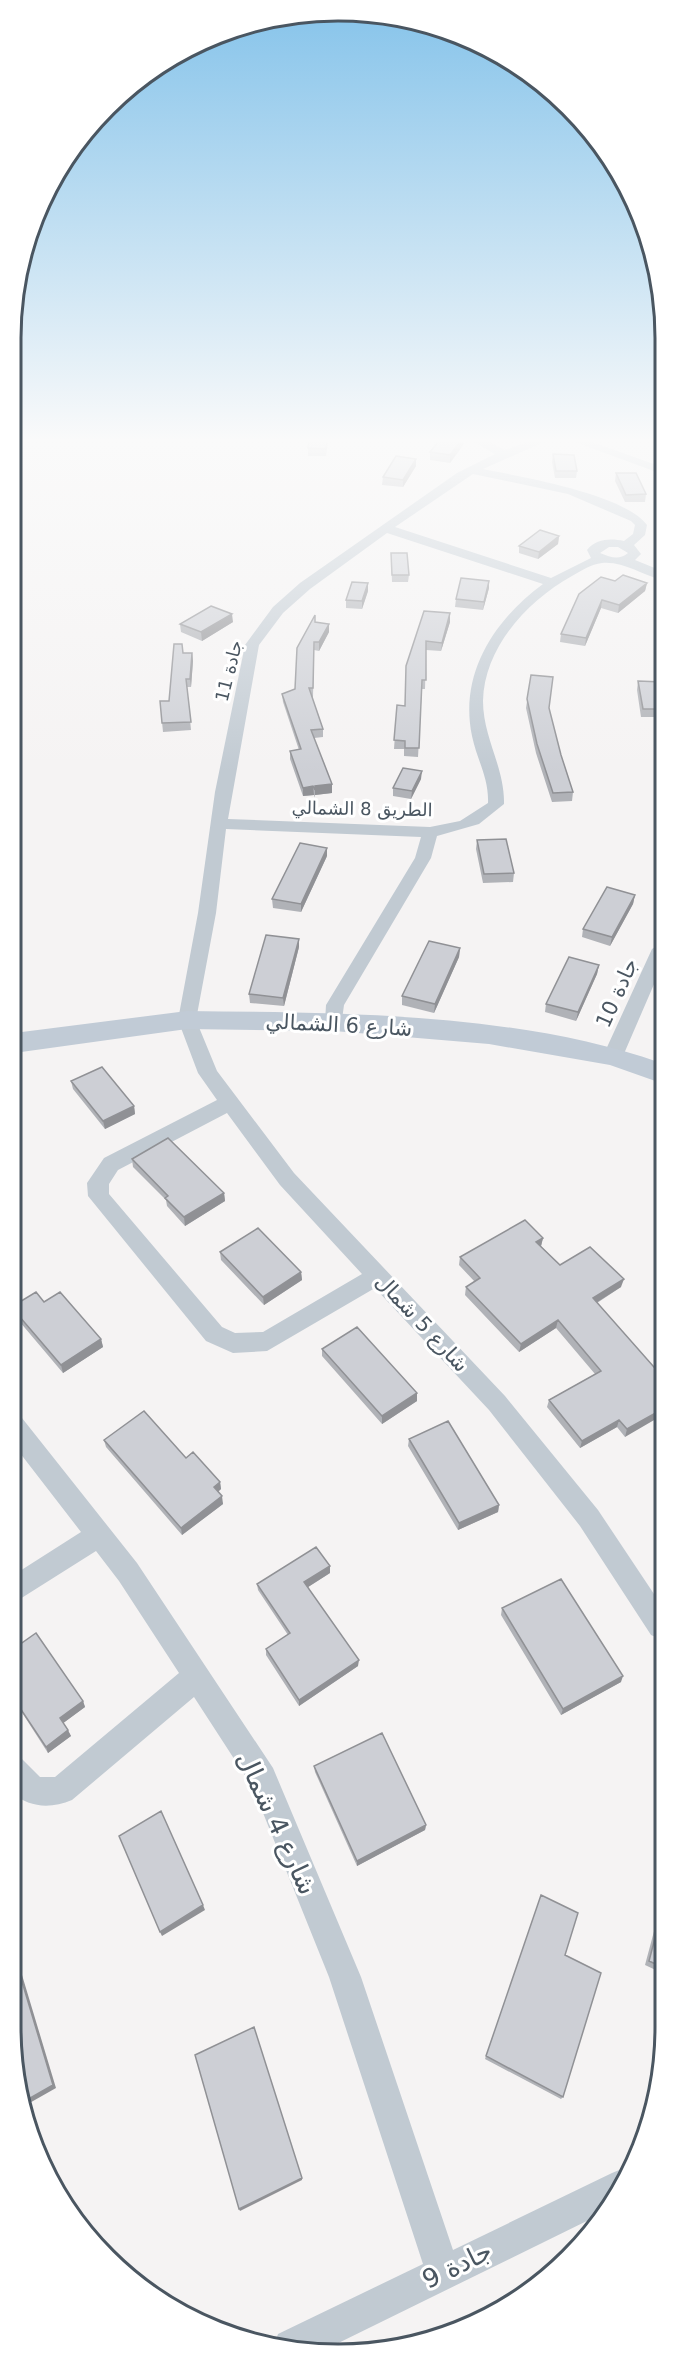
<svg xmlns="http://www.w3.org/2000/svg" width="676" height="2365" font-family="'DejaVu Sans',Cairo,sans-serif">
	<style>
		.lines { fill: none; stroke-linecap: round; stroke-linejoin: round }
		.street { fill: #c1cad2; fill-rule: evenodd }
		.secondary { fill: #c1cbd6; fill-rule: evenodd }
		.wall { fill: #b0b2b7 }
		.shaded-wall { fill: #909195 }
		.building { fill: #cdcfd5; stroke: #909195; stroke-width: 1.5 }
		.labels { text-anchor: middle; stroke-width: 6; stroke-linejoin: round; paint-order: stroke }
		.far-street-label { font-size: 18px; fill: #4a5661; stroke: #fff }
		.street-label { font-size: 21px; fill: #4a5661; stroke: #fff }
		.near-street-label { font-size: 26px; fill: #4a5661; stroke: #fff }
		.rim { fill: none; stroke: #4a5661; stroke-width: 3 }
	</style>
	<rect width="100%" height="100%" fill="#f5f3f3"/>
	<g class="lines">
		<!-- street -->
		<path class="street" d="M474,442H489L505,450L527,442H544L483,469C522,477 624,494 647,525L645,535L634,545L641,554L635,560L662,571V580C642,575 623,561 602,563C591,564 581,571 572,576C527,601 484,648 483,701C483,738 505,768 504,804L479,824L437,836L431,858L344,1005L341,1027H327L325,1022L326,1005L415,858L421,837L226,829L216,913L196,1020L217,1071L294,1173L505,1396L598,1510L660,1603V1639L651,1635L580,1526L489,1410L375,1288L267,1351L233,1353L206,1341L88,1196L87,1183L104,1158L217,1100L198,1073L178,1020L198,913L215,792L245,645L273,607L300,583L457,473L495,454ZM473,474L568,494L631,521L635,525L633,534L624,541C610,538 596,539 587,550L591,558L551,578L395,527ZM387,533L543,584C494,620 459,674 472,736C477,760 489,778 488,803L460,821L430,827L228,819L259,645L283,613L310,589ZM609,547H618L628,553C618,561 611,557 600,553ZM227,1113L280,1185L362,1274L263,1332L235,1333L222,1327L109,1194V1184L118,1170Z
			M575,442H592L662,467V474Z
			M661,943V968L623,1056L620,1061H606L603,1056L652,949Z
			M13,1415L22,1418L137,1563L273,1768L361,1977L453,2250L612,2173L624,2168L629,2170L621,2191L601,2214L316,2354L275,2343L278,2334L423,2264L329,1977L253,1788L194,1697L72,1800C50,1809 30,1808 11,1792V1754L21,1758L40,1777H55L179,1673L119,1581L96,1551L12,1604V1576L81,1532L13,1444Z"/>
		<!-- secondary -->
		<path class="secondary" d="M187,1011C340,1013 516,1012 661,1063V1083L610,1065L489,1044L334,1031L187,1029L14,1053V1033Z"/>
	</g>
	<!-- wall -->
	<path class="wall" d="M328,442L326,456H308V448Z
		M438,442H464L450,463L430,460V452Z
		M654,442H662V454Z
		M553,454L577,471L576,478H555L552,462Z
		M416,459V466L403,487L382,485L383,477Z
		M616,473L646,494L645,502H625L615,481Z
		M559,536L558,544L538,559L519,553V546Z
		M391,553L409,575L408,582H392Z
		M615,581L647,583L645,591L618,613L601,608L585,646L560,642L561,634Z
		M489,588L483,610L455,607L456,599Z
		M368,591L362,609L346,608V600Z
		M424,611L450,613V622L441,651L426,650L425,689H422L418,757L404,756V749H394L397,705L405,706Z
		M233,622L202,641L181,632L180,624Z
		M315,622L329,632L319,651L314,650L313,697H312L323,729V737L314,738L332,793L315,795V798L314,795L303,796L290,759V751L299,750L283,702L282,694L295,689Z
		M183,653H192L193,661L191,687H187L191,730L163,732L160,701H169Z
		M531,675L549,708L561,755L573,792L572,801L552,802L536,753L526,708Z
		M638,681L662,682V717H641L637,690Z
		M421,779L411,799L393,796V788Z
		M660,818H662V827L658,826Z
		M477,840L514,873L513,882L483,883L476,849Z
		M327,856L301,912L273,908L272,899Z
		M635,895L633,904L610,946L582,937L583,929Z
		M299,947L284,1006L250,1003L249,994Z
		M460,948L459,957L434,1013L402,1005V996Z
		M599,965L597,974L576,1021L545,1012L546,1004Z
		M71,1081L134,1106L135,1114L105,1129L73,1089Z
		M132,1159L224,1193L225,1201L185,1226L167,1206L166,1200L133,1167Z
		M543,1238L541,1246L560,1265L621,1287L597,1303L661,1375L625,1437L617,1427L580,1448L547,1407L549,1400L595,1374L556,1328L519,1352L465,1295L466,1287L475,1282L459,1265L460,1257Z
		M220,1252L301,1272L302,1280L264,1305L221,1260Z
		M44,1302L101,1339L103,1347L63,1373L14,1315L13,1312V1306Z
		M322,1349L417,1393V1401L382,1424L322,1356Z
		M409,1439L499,1505L498,1512L458,1530L408,1446Z
		M104,1440L186,1458L220,1482L221,1489L218,1492L223,1504L182,1535L106,1447Z
		M330,1573L308,1587L358,1666L299,1706L266,1655V1649L288,1635L258,1590L257,1584Z
		M502,1608L621,1682L561,1715L501,1615Z
		M12,1650L83,1701L85,1707L63,1723L71,1736L48,1753L12,1697Z
		M314,1766L426,1825L425,1830L357,1866L315,1772Z
		M541,1895L565,1955L563,2097L561,2099L485,2059Z
		M660,1917V1972L645,1965L657,1920Z"/>
	<!-- shaded-wall -->
	<path class="shaded-wall" d="M460,442H464V444L450,463V455Z
		M416,459V466L403,487V480Z
		M559,536L558,544L538,559L539,552Z
		M489,581V588L483,610L484,602Z
		M368,583V591L362,609V601Z
		M647,583L645,591L618,613L619,605Z
		M602,600L601,608L585,646L586,638Z
		M450,613V622L441,651L442,643Z
		M232,614L233,622L202,641L201,632Z
		M329,624V632L319,651V642Z
		M192,653L193,661L191,687L190,679Z
		M422,771L421,779L411,799L412,791Z
		M332,784V793L315,795V798V786Z
		M313,786L314,795L303,796V788Z
		M327,848V856L301,912V904Z
		M635,895L633,904L610,946L612,937Z
		M299,939V947L284,1006L283,998Z
		M460,948L459,957L434,1013L435,1004Z
		M599,965L597,974L576,1021L578,1012Z
		M134,1106L135,1114L105,1129L103,1121Z
		M224,1193L225,1201L185,1226L184,1217Z
		M543,1238L541,1246L535,1250L536,1242Z
		M301,1272L302,1280L264,1305L263,1297Z
		M624,1279L621,1287L591,1306L593,1298Z
		M558,1320L556,1328L519,1352L521,1344Z
		M101,1339L103,1347L63,1373L61,1365Z
		M417,1393V1401L382,1424V1416Z
		M661,1410V1416L625,1437L627,1429Z
		M619,1420L617,1427L580,1448L582,1441Z
		M220,1482L221,1489L215,1494L214,1487Z
		M222,1496L223,1504L182,1535L181,1528Z
		M499,1505L498,1512L458,1530L459,1523Z
		M330,1566V1573L305,1589L304,1582Z
		M359,1660L358,1666L299,1706V1700Z
		M623,1676L621,1682L561,1715L563,1709Z
		M83,1701L85,1707L62,1724L60,1718Z
		M68,1730L71,1736L48,1753L46,1747Z
		M426,1825L425,1830L357,1866V1861Z
		M203,1905L205,1910L162,1936L160,1932Z
		M11,1942L13,1945L56,2088L26,2105Z
		M52,2166L55,2168L59,2191L55,2184Z
		M302,2178V2180L240,2211L239,2209Z"/>
	<!-- building -->
	<path class="building" d="M309,442H327L326,449L308,448Z
		M438,442H460L450,455L430,452Z
		M553,454L574,455L577,471H556Z
		M396,456L416,459L403,480L383,477Z
		M616,473H636L646,494L626,495Z
		M540,530L559,536L539,552L519,546Z
		M391,553H407L409,575H392Z
		M623,575L647,583L619,605L602,600L586,638L561,634L579,594L601,577L615,581Z
		M461,578L489,581L484,602L456,599Z
		M352,582L368,583L362,601L346,600Z
		M211,606L232,614L201,632L180,624Z
		M424,611L450,613L442,643L426,641V680H422L419,748H405V741L394,740L397,705L405,706L406,666Z
		M315,615V622L329,624L319,642H314L313,688H309L323,729L311,730L332,784L315,786V790L313,786L303,788L290,751L301,749L282,694L295,689L297,648Z
		M174,644H182L183,653H192L190,679H186L191,722L162,723L160,701H169Z
		M531,675L553,677L549,708L561,755L573,792L553,793L537,744L527,699Z
		M638,681L662,682V709H643Z
		M403,768L422,771L412,791L393,788Z
		M506,839L514,873L484,874L477,840Z
		M300,843L327,848L301,904L272,899Z
		M607,887L635,895L612,937L583,929Z
		M266,935L299,939L283,998L249,994Z
		M429,941L460,948L435,1004L402,996Z
		M569,957L599,965L578,1012L546,1004Z
		M102,1067L134,1106L103,1121L71,1081Z
		M168,1138L224,1193L184,1217L165,1198L168,1196L132,1159Z
		M525,1220L543,1238L536,1242L560,1265L590,1247L624,1279L593,1298L661,1375V1410L627,1429L619,1420L582,1441L549,1400L601,1371L558,1320L521,1344L466,1287L480,1278L460,1257Z
		M258,1228L301,1272L263,1297L220,1252Z
		M36,1292L44,1302L60,1292L101,1339L61,1365L13,1309V1306Z
		M357,1327L417,1393L382,1416L322,1349Z
		M144,1411L186,1458L193,1452L220,1482L214,1487L222,1496L181,1528L104,1440Z
		M448,1421L499,1505L459,1523L409,1439Z
		M316,1547L330,1566L304,1582L359,1660L299,1700L266,1649L290,1633L257,1584Z
		M561,1579L623,1676L563,1709L502,1608Z
		M36,1633L83,1701L60,1718L68,1730L46,1747L12,1696V1650Z
		M382,1733L426,1825L357,1861L314,1766Z
		M161,1811L203,1905L160,1932L119,1836Z
		M541,1895L578,1913L565,1955L601,1973L563,2097L486,2056Z
		M660,1919V1966L649,1961Z
		M11,1945L53,2085L25,2101L10,2027Z
		M254,2027L302,2178L239,2209L195,2055Z
		M52,2166L55,2184L46,2169Z"/>
	<!-- sky -->
	<linearGradient id="sky" x2="0" y2="1"><stop stop-color="#85c3ea"/><stop offset="0.57" stop-color="#fafafa"/><stop offset="1" stop-color="#fafafa" stop-opacity="0"/></linearGradient>
	<rect width="676" height="773" fill="url(#sky)"/>
	<g class="labels">
		<!-- far-street labels -->
		<g class="far-street-label">
			<text transform="translate(229 671) rotate(-76)" y="6">جادة 11</text>
			<text transform="translate(362 809) rotate(1)" y="6">الطريق 8 الشمالي</text>
		</g>
		<!-- street labels -->
		<g class="street-label">
			<text transform="translate(617 993) rotate(-66)" y="7">جادة 10</text>
			<text transform="translate(339 1025) rotate(3)" y="7">شارع 6 الشمالي</text>
			<text transform="translate(422 1323) rotate(47)" y="7">شارع 5 شمال</text>
		</g>
		<!-- near-street labels -->
		<g class="near-street-label">
			<text transform="translate(277 1823) rotate(65)" y="9">شارع 4 شمال</text>
			<text transform="translate(457 2265) rotate(-26)" y="9">جادة 9</text>
		</g>
	</g>
	<!-- crop -->
	<path d="M0 0H676V2365H0ZM338 21H338A317 317 0 0 1 655 338V2027A317 317 0 0 1 338 2344H338A317 317 0 0 1 21 2027V338A317 317 0 0 1 338 21Z" fill="#fff" fill-rule="evenodd"/>
	<path class="rim" d="M338 21H338A317 317 0 0 1 655 338V2027A317 317 0 0 1 338 2344H338A317 317 0 0 1 21 2027V338A317 317 0 0 1 338 21Z"/>
</svg>
